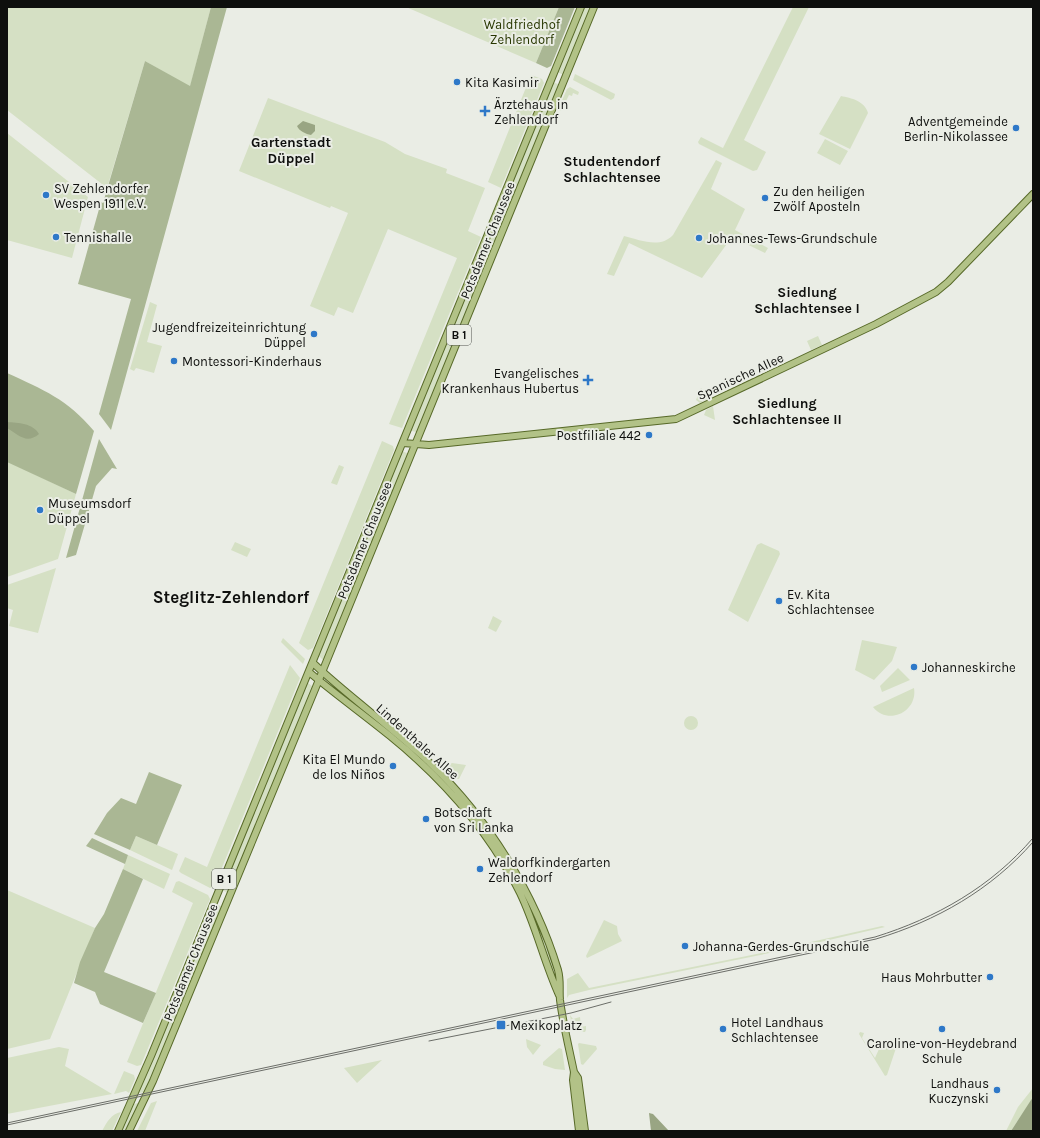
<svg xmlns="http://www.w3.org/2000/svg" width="1040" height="1138" font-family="Karla,sans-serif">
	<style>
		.green { fill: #d5e0c4 }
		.forest { fill: #aab794 }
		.water { fill: #99a583 }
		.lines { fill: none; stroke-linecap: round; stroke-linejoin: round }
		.major-casing { stroke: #576928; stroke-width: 8 }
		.major { stroke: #b2c287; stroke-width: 6 }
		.tram { stroke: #6b6d68; stroke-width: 1 }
		.rail { stroke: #6b6d68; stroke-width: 1 }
		.poi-dot { fill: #2e78c8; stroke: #eaede5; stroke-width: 1.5 }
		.labels { text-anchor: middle; stroke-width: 4; stroke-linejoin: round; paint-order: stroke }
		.shield { fill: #eaede5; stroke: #50524e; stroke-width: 1 }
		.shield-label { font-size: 12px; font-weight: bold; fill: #0e0f0d }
		.park-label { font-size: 13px; fill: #283700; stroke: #eaede5 }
		.poi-label { font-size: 13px; fill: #0e0f0d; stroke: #eaede5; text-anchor: start }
		.street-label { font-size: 13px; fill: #0e0f0d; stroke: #eaede5 }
		.neighbourhood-label { font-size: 14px; font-weight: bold; fill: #0e0f0d; stroke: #eaede5 }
		.district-label { font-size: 17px; font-weight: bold; fill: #0e0f0d; stroke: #eaede5 }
	</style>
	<rect width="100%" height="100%" fill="#eaede5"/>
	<!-- green -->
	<path class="green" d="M7,7H211L190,87L145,61L107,188L7,110Z
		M406,7H559L536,63Z
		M583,7H592L564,75L557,72Z
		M793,7H809L744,140L766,152L757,170L753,171L699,144L698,142L701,137L723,148Z
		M575,74L615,94L614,98L611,100L573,80Z
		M531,75L542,79L544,83L501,188L488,182Z
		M553,82L560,85L502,226L495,223Z
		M570,87L579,92L578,95L573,93L572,96L569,95L561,111L559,110V107L567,89Z
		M841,96C851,98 865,101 868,113L850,149L819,134Z
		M268,98L385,142L405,154L447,169L446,173L485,188L468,231L481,237L402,428L389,424L457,258L388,229L353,313L338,307L334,316L310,306L348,213L331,206L330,208L239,171Z
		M7,133L88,197L72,258L7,240Z
		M825,139L848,151L840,165L817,153Z
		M716,160L722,163L711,189L745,209L735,230L768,248L765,253L732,237L702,278L629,243L614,276L607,274L624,236C640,240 660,249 673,235Z
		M491,232L499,234L418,433L410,430Z
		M150,302L157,305L147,342L162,346L154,373L136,368L134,371L130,369Z
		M818,336L822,345L811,350L807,341Z
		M701,388L710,397L700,403L696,400Z
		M713,406L715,420L704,415L706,410Z
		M382,441L393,446L394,450L313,648L308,650L299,643Z
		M402,451L409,454L324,661L318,655Z
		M7,461L76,494L58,559L7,577Z
		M339,465L344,467L337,485L331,483Z
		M235,542L251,549L247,557L231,550Z
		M761,543L779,551L780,554L748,622L728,610L757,545Z
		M56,568L38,633L9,626L13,610L7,608V585Z
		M493,616L502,621L496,632L488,628Z
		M283,638L305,659L303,664L281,642Z
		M862,640L897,647L892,661L874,680L855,670Z
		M290,665L300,678L214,887L210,888L181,873L179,871L185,857L207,867Z
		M898,668L910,680L882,692L880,686Z
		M307,682L313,687L228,893L222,890Z
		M914,688C918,712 888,726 873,707Z
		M684 723a7 7 0 1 1 14 0a7 7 0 1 1-14 0Z
		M452,763L466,765L459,779H456L444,766Z
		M136,836L178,854L172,870L130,850Z
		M128,855L170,874L164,889L123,869Z
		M511,870L532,910L555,969L552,970L530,911Z
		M179,881L208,895L210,899L141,1065L137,1066L127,1062L193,903L172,892L176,882Z
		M7,890L95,928L50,1039L7,1049Z
		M216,904L223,907L146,1092L138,1093Z
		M604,920L617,926L618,934L622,941L587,958L586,956Z
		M882,926L885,927L803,946L802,944Z
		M792,944L794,948L589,990L569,995L567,998V979L578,973L589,988L791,947Z
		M570,1015L573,1019L580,1017L581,1027L586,1026V1030L585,1032L574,1031L575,1027H572Z
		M860,1032L864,1033L862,1038L875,1058L883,1040L897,1045L887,1075L885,1076L859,1034Z
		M526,1039L541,1045L533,1055L527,1047Z
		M579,1043L596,1046L597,1049L583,1065L581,1064L578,1044Z
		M59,1047L69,1049L65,1066L112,1094L7,1114V1058Z
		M559,1048L562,1049L565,1070L555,1069L543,1065V1062Z
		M382,1060L357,1083L344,1068Z
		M124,1071L134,1075L135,1079L129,1093L126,1091L114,1094Z
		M1033,1088V1098L1011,1131H1006L1018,1107Z
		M157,1101L145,1131H137L151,1103Z
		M142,1102L127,1131H120L134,1104Z
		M121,1112L112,1131H102C107,1122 111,1114 121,1112Z"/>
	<!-- forest -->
	<path class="forest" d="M211,7H227L111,430L99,414L131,299L78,284L101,202L103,203L145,61L190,86Z
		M559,7H575L551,66L547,68L536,63Z
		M7,373C44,390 67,399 94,431L76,494L7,462Z
		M99,439L117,469L112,468L96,486L76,555L66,558Z
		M149,772L182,785L157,845L136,836L130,850L94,834L107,813L121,798L136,804Z
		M92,838L128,855L125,864L86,846Z
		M123,869L143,879L104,972L156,993L143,1023L100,1004L95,992L74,983L80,962L95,928L104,914Z"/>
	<!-- water -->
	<path class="water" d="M303,121L315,125V131L311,135C306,134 299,131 297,126Z
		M7,422C18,423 33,423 39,434C26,445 18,434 7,428Z
		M1033,1098V1131H1011L1031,1100Z
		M649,1113L653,1114L669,1131H651Z"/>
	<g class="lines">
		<!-- major casing -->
		<g class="major-casing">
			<path id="major" d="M403,443L429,445L676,419L876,324L936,292L948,282L1033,194
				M313,663C350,698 393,728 430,763C488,818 535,894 558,970C561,981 559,990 560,1000C563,1024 569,1048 574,1072L573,1080L579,1131
				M309,672C335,694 363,714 390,736C443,779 489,831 520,893C536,926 544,962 559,995
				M574,1072L578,1078L585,1131
				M118,1131L151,1056L581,7
				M129,1131L153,1081L316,687L594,7"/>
		</g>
		<!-- major -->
		<use href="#major" class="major"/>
		<!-- tram -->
		<path class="tram" d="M429,1041L571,1013L611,1002
			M7,1125L876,939C936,921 991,890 1033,842"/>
		<!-- rail -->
		<path class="rail" d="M7,1123L875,937C936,918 991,887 1033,838"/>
	</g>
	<!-- markers -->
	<g class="poi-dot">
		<circle cx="457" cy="82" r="4"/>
		<path d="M483 105h4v4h4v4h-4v4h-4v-4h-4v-4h4z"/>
		<circle cx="1016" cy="128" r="4"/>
		<circle cx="46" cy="195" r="4"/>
		<circle cx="765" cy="198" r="4"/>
		<circle cx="56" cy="237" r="4"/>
		<circle cx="699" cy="238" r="4"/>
		<circle cx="314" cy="334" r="4"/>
		<circle cx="174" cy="361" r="4"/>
		<path d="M586 374h4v4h4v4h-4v4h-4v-4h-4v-4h4z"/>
		<circle cx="649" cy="435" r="4"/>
		<circle cx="40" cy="510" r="4"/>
		<circle cx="779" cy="601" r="4"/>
		<circle cx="914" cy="667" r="4"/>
		<circle cx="393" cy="766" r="4"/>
		<circle cx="426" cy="819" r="4"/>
		<circle cx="480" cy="869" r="4"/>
		<circle cx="685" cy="946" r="4"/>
		<circle cx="990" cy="977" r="4"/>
		<rect x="496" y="1020" width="10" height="10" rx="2"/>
		<circle cx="723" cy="1029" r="4"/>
		<circle cx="942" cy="1029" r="4"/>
		<circle cx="997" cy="1090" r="4"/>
	</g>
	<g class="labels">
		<!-- shield labels -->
		<g class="shield">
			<rect x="447" y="325" width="24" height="20" rx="3"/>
			<rect x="212" y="869" width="24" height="20" rx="3"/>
		</g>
		<g class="shield-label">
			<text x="459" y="339">B 1</text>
			<text x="224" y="883">B 1</text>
		</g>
		<!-- park labels -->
		<g class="park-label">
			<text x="522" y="29">Waldfriedhof<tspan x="522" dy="15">Zehlendorf</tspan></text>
		</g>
		<!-- poi labels -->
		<g class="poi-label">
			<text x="465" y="87">Kita Kasimir</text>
			<text x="494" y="109">Ärztehaus in<tspan x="494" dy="15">Zehlendorf</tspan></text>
			<text x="1008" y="126" text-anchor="end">Adventgemeinde<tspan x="1008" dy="15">Berlin-Nikolassee</tspan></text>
			<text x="54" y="193">SV Zehlendorfer<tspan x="54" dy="15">Wespen 1911 e.V.</tspan></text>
			<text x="773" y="196">Zu den heiligen<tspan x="773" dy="15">Zwölf Aposteln</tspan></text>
			<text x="64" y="242">Tennishalle</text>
			<text x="707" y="243">Johannes-Tews-Grundschule</text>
			<text x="306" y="332" text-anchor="end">Jugendfreizeiteinrichtung<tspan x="306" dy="15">Düppel</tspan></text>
			<text x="182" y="366">Montessori-Kinderhaus</text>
			<text x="579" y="378" text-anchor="end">Evangelisches<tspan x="579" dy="15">Krankenhaus Hubertus</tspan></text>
			<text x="641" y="440" text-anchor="end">Postfiliale 442</text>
			<text x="48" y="508">Museumsdorf<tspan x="48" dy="15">Düppel</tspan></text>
			<text x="787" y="599">Ev. Kita<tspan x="787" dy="15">Schlachtensee</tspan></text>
			<text x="922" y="672">Johanneskirche</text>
			<text x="385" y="764" text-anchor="end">Kita El Mundo<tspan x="385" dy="15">de los Niños</tspan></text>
			<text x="434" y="817">Botschaft<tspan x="434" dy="15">von Sri Lanka</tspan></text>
			<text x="488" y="867">Waldorfkindergarten<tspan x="488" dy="15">Zehlendorf</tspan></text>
			<text x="693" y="951">Johanna-Gerdes-Grundschule</text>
			<text x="982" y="982" text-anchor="end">Haus Mohrbutter</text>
			<text x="731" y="1027">Hotel Landhaus<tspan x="731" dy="15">Schlachtensee</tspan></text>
			<text x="510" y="1030">Mexikoplatz</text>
			<text x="942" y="1048" text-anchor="middle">Caroline-von-Heydebrand<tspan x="942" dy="15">Schule</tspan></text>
			<text x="989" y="1088" text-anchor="end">Landhaus<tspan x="989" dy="15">Kuczynski</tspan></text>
		</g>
		<!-- street labels -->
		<g class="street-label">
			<text transform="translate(487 240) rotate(-68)" y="5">Potsdamer Chaussee</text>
			<text transform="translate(740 376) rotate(-25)" y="5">Spanische Allee</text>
			<text transform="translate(364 540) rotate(-68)" y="5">Potsdamer Chaussee</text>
			<text transform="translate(418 741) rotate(42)" y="5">Lindenthaler Allee</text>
			<text transform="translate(190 962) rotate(-68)" y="5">Potsdamer Chaussee</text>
		</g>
		<!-- neighbourhood labels -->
		<g class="neighbourhood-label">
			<text x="291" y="147">Gartenstadt<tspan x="291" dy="16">Düppel</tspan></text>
			<text x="612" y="166">Studentendorf<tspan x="612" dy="16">Schlachtensee</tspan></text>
			<text x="807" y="297">Siedlung<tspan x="807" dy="16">Schlachtensee I</tspan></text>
			<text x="787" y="408">Siedlung<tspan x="787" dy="16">Schlachtensee II</tspan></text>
		</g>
		<!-- district labels -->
		<g class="district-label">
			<text x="231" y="603">Steglitz-Zehlendorf</text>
		</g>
	</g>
	<!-- border -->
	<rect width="1040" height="1138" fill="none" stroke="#0e0f0d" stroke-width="16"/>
</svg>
